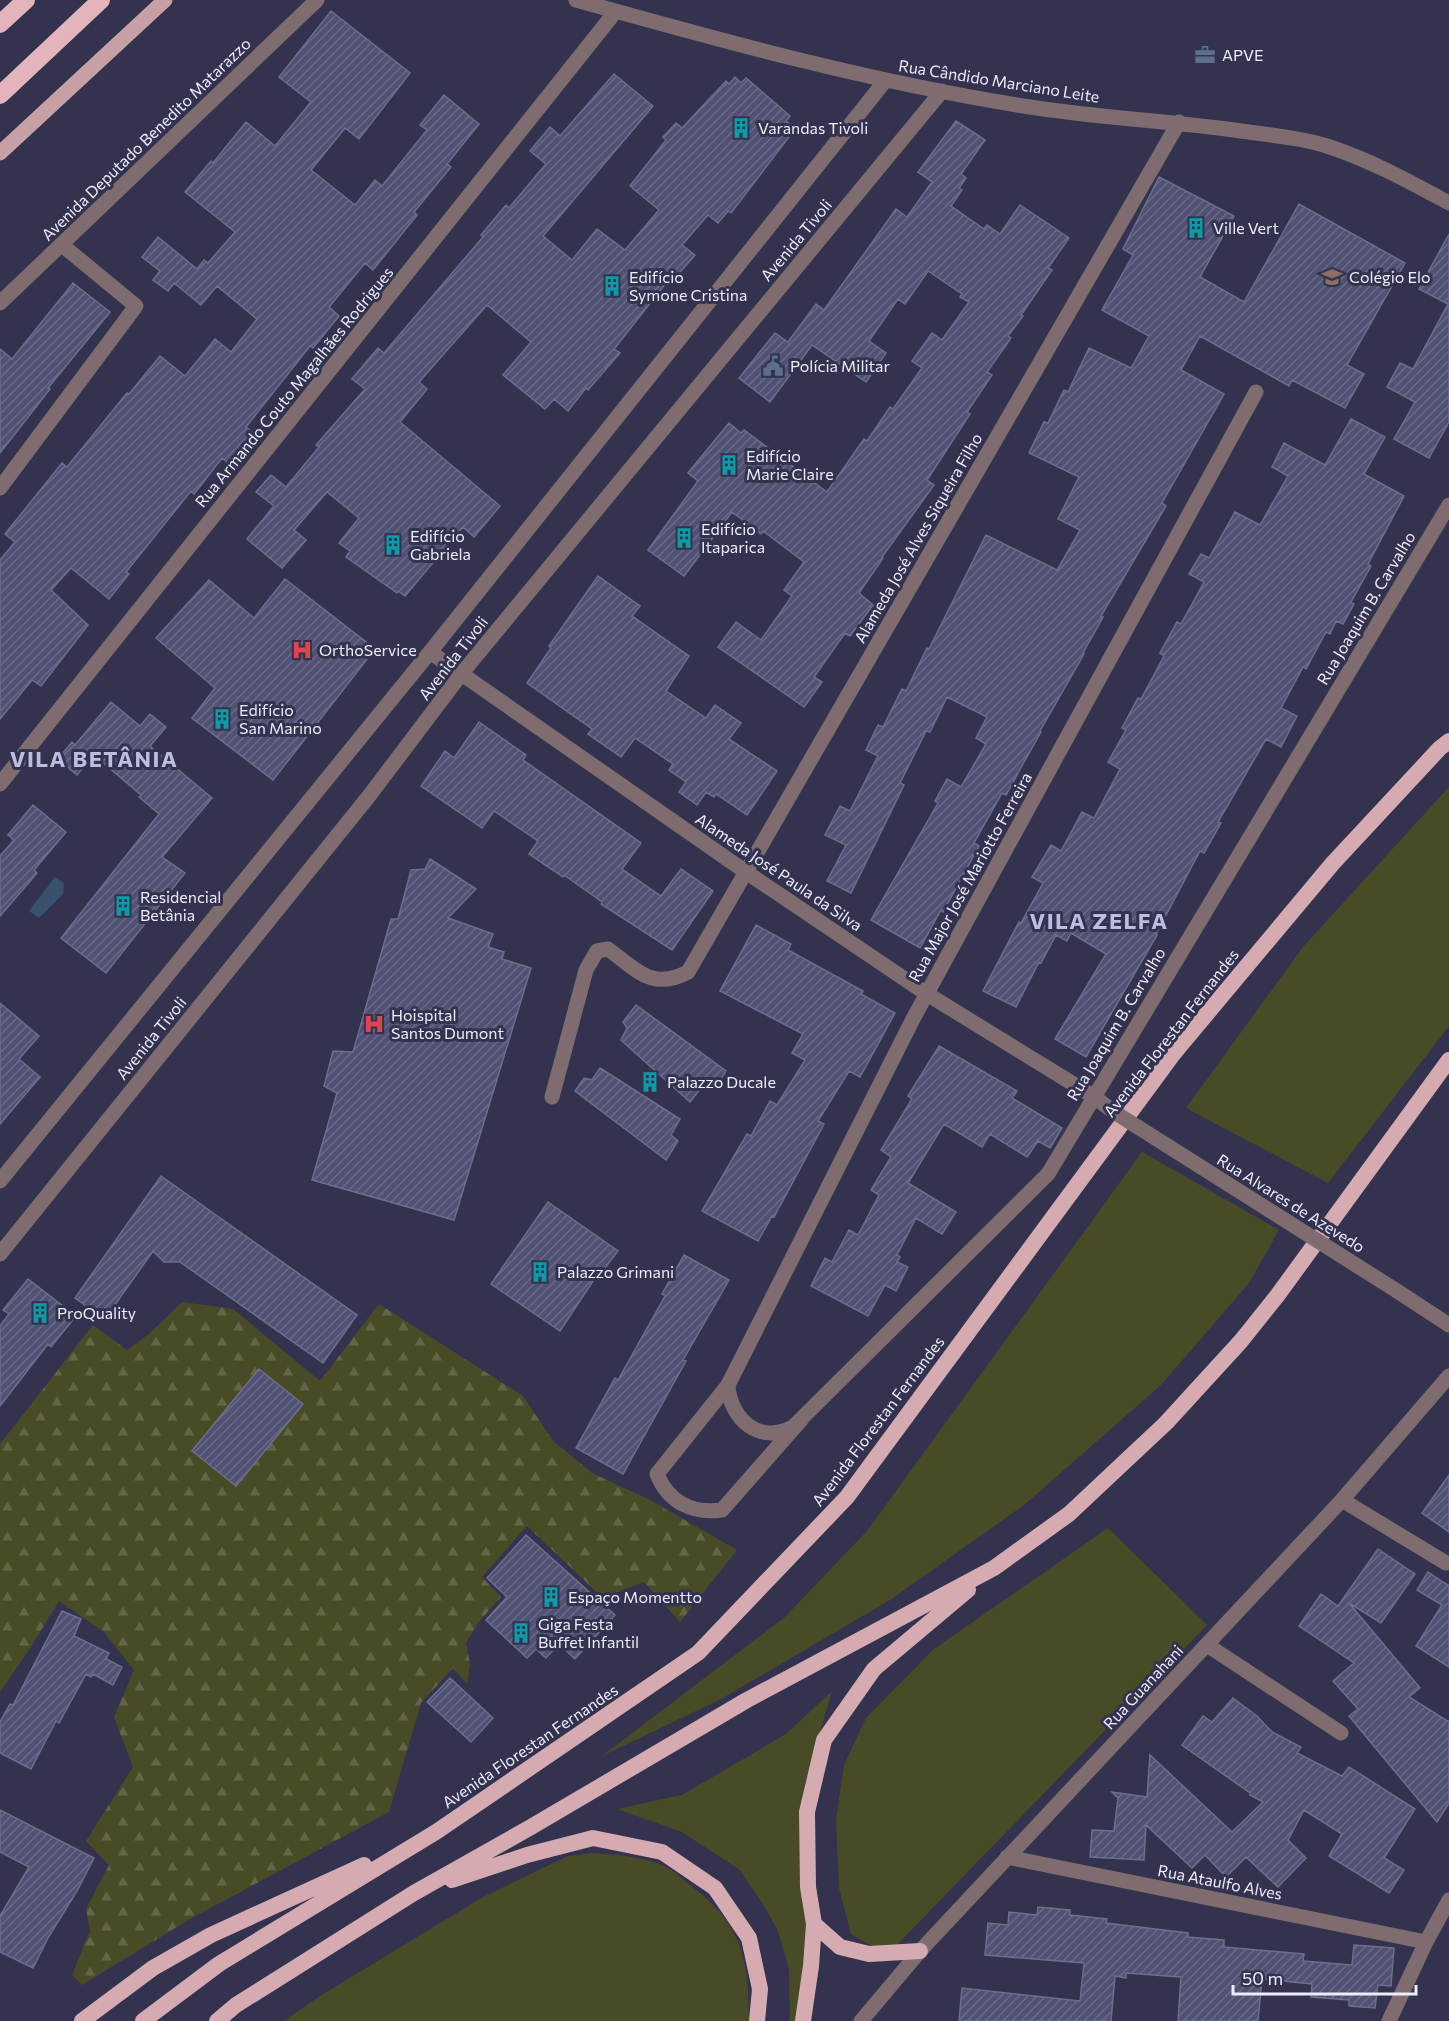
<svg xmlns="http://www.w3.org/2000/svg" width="1449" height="2021" font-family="Commissioner,sans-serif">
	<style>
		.grass { fill: #494b27 }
		.forest { fill: url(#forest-firs) }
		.water { fill: #38516c }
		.building { fill: url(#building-hatch); stroke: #6c6e8d; stroke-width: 1.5 }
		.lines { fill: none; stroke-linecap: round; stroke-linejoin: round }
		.minor { stroke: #7f6c6f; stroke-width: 15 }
		.primary { stroke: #c7a0a6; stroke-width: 15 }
		.trunk { stroke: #d5aab1; stroke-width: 16 }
		.motorway { stroke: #e3b4bc; stroke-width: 18 }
		.minor-bridge { stroke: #7f6c6f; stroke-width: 15 }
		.labels { text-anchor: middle; stroke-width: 6; stroke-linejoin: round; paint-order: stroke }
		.poi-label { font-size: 16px; fill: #ebecfe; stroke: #33334f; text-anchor: start }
		.street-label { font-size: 16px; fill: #ebecfe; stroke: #33334f }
		.district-label { font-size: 22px; font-weight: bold; letter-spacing: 1.5px; fill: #bcbee1; stroke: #33334f }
	</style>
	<defs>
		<pattern id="forest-firs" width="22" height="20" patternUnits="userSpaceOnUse" patternTransform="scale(1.5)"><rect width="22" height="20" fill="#494b27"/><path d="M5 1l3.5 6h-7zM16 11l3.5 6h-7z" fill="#636547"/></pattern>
		<pattern id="building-hatch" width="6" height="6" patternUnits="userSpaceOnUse" patternTransform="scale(1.5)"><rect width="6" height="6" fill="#505173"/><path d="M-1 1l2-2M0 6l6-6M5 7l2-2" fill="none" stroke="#696a88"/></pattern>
	</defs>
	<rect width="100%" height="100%" fill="#33334f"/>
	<!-- grass -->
	<path class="grass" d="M1449,787V1026L1328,1183L1186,1108L1303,947Z
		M1142,1152L1279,1230L1249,1283L1161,1385L1024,1505L890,1600L721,1699L602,1756L785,1617L867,1531Z
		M1108,1528L1207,1625L893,1949L872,1946L851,1934L839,1888L836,1820L844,1765L866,1718L934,1649Z
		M832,1691L805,1784L801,1819L809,1929L798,2021H790L789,1969L778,1931L765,1907L740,1870L682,1832L617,1809L682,1795L786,1734Z
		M592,1853C616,1855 642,1856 664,1866C674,1870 682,1879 690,1885C742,1924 749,1958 749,2021H284L320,1996L483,1897L568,1856Z"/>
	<!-- forest -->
	<path class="forest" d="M182,1302L233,1309L320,1381L379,1304L523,1396L553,1441L592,1473L650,1500L737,1550L680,1622L644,1582L603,1598L527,1526L482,1577L501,1597L478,1623L466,1643L470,1664L467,1684L453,1668L421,1703L389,1812L190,1919L82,1985L72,1975L90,1931L86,1909L109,1865L86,1841L133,1767L114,1717L134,1670L104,1632L59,1601L31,1647L0,1692V1444L93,1325L127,1350L149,1334Z"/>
	<!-- water -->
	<path class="water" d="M55,877L64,883L63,894L39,918L29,911Z"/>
	<!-- building -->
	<path class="building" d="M331,11L410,73L359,139L345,128L311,170L355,205L375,180L382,186L427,130L420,125L444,95L479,124L447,164L451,167L414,212L417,215L373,270L365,263L329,307L339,316L313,348L310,346L246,427L253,433L228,463L222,458L194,494L191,491L126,572L129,574L109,599L71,568L51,590L88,625L41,686L32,680L0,719V560L15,542L5,534L62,463L67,467L127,393L129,394L160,356L185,376L215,339L231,352L257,319L217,286L201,305L174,283L168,291L153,280L160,271L142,257L158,237L197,269L204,260L208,263L235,232L185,192L211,161L213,163L246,122L275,146L311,102L279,77Z
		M614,74L653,106L543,236L572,260L597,229L625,250L659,210L630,186L666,140L663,137L676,123L682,128L726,81L729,84L735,77L741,83L746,78L790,116L786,121L791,125L784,133L789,137L731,213L728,211L718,223L708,215L682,245L695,255L673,280L670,278L614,349L620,353L588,390L586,388L568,411L554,399L545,409L503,375L531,342L487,305L419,382L427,389L400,422L500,506L474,537L463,527L405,596L398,591L397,593L346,557L350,551L339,543L359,518L327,492L294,530L306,540L282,568L247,539L274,506L256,492L271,475L286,487L319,447L316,445L365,389L352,379L378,348L384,353L483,237L481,235L506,205L509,208L546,164L530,151L550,127L560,136Z
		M956,121L985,140L961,174L966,178L959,188L962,190L951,206L984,229L987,225L1000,234L1020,205L1069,238L1048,268L1052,270L1021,315L1023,316L1008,336L1011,338L987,372L992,375L967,412L970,414L927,480L934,485L882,557L883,558L859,593L873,605L850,636L845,633L814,677L822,682L804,707L718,647L736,622L761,640L792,596L784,590L804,562L763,531L761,534L732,512L684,576L648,550L698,481L688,473L729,423L741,433L744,430L827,492L864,439L867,441L890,407L893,409L922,368L912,361L932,333L942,340L969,302L960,297L962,294L928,271L905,304L898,299L869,341L886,353L866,382L812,345L770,402L739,378L775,333L788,342L816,304L824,310L896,209L907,217L932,182L918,172Z
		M1159,177L1234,216L1200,277L1244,302L1299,204L1405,263L1347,365L1364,374L1345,408L1292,380L1289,386L1200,336L1181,370L1224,394L1162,503L1166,506L1101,616L1103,617L1083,653L1084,654L1040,731L1041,732L1019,771L1006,795L1002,793L974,843L979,846L943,912L941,910L920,948L871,920L938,803L935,801L947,779L961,787L986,744L976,738L987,717L947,697L930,732L926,731L900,783L904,785L851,893L827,881L846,845L825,835L840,806L850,811L878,756L866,750L878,725L883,727L902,689L906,691L927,648L929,649L986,535L1057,570L1080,530L1058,519L1079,477L1029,453L1044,422L1048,423L1064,390L1068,392L1089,348L1131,368L1149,336L1102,310L1133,255L1123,249Z
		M1449,234V422L1429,458L1394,439L1415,402L1387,387L1400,363L1413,369L1448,304L1419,289Z
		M73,283L110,312L48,388L50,389L0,453V349L12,359Z
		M1351,419L1385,437L1364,474L1404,496L1368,564L1371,566L1351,602L1354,604L1343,624L1336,621L1330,634L1326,632L1306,669L1303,667L1281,708L1297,716L1281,747L1266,739L1218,822L1221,823L1204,853L1200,851L1156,934L1157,935L1086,1057L1055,1039L1106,954L1071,933L1067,941L1056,935L1041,963L1039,962L1016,1007L983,991L1019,922L1021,923L1043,883L1032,877L1051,845L1061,851L1082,812L1094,818L1120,769L1108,762L1126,730L1122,728L1138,698L1141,699L1164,656L1160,653L1177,622L1181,624L1204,582L1189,574L1201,554L1209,558L1235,512L1260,525L1288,476L1272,467L1284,443L1325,465Z
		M598,576L640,606L632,616L689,656L666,691L706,718L715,705L741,723L729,739L777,771L747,815L716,794L714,797L706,792L697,805L679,792L686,782L669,770L673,764L635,738L621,757L588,734L592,729L527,683L551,648L549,646Z
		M285,579L375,649L273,780L192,718L215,688L156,638L209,580L254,618Z
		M111,702L140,726L150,714L166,727L150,746L212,798L162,857L185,873L106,973L61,938L159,814L139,797L141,795L94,755L77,775L58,759L72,742L75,745Z
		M479,722L526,755L523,760L641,843L622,869L661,896L681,869L713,891L672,950L601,904L602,902L564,875L563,877L529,854L538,841L494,811L482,828L421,786L445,751L454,758Z
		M33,805L66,832L34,870L37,873L0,916V856L14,840L8,835Z
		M430,859L476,889L448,918L493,934L488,947L504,952L502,959L531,968L454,1220L312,1180L337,1093L324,1086L333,1051L353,1052L391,919H398L411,870L425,869Z
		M756,925L791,944L788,950L863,991L861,994L895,1013L860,1077L849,1071L818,1121L824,1124L774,1217L772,1216L758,1241L702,1211L747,1134L751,1136L770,1101L777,1105L805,1060L792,1053L803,1034L720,991Z
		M0,1003L39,1036L19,1059L40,1077L0,1124Z
		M636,1005L726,1071L714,1090L705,1083L690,1102L621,1040L627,1028L623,1022Z
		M939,1046L1017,1091L1012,1098L1062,1128L1050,1148L1038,1141L1027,1157L990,1134L982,1147L944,1124L908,1183L956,1212L942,1234L916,1218L897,1255L900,1257L897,1262L908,1267L896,1291L885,1285L868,1316L811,1286L825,1258L832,1262L849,1230L858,1235L879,1195L871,1190L891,1157L881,1150L912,1099L908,1096Z
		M600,1068L680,1119L671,1135L678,1141L666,1160L575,1091L584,1078L592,1080Z
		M161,1176L357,1315L323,1363L180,1262H164L153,1251L105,1319L75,1298Z
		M548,1202L618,1251L598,1277L597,1275L560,1331L491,1284Z
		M684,1255L729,1280L683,1360L686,1361L623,1474L576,1448L615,1378L618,1380L665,1296L662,1294Z
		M28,1279L76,1316L51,1347L48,1344L0,1406V1326L9,1314L3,1310Z
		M259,1369L303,1404L236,1486L192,1451Z
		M1449,1475V1532L1422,1513Z
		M526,1535L615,1615L575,1659L559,1644L546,1658L536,1649L527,1658L486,1620L507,1597L487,1578Z
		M1378,1549L1415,1574L1381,1623L1349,1603L1420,1688L1409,1697L1449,1722V1803L1437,1822L1349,1716L1358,1709L1333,1681L1354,1663L1299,1626L1321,1594L1338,1606Z
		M1428,1572L1449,1586V1667L1416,1646L1442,1605L1417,1590Z
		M62,1611L81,1619L74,1636L109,1653L106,1659L122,1667L113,1685L93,1674L91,1677L86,1674L59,1723L56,1721L31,1769L0,1753V1722L10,1704L13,1705Z
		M450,1678L493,1718L471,1742L427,1702Z
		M1233,1698L1257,1716L1272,1732L1301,1747L1297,1753L1342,1776L1349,1767L1415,1809L1384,1858L1404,1870L1389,1893L1329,1856L1342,1834L1304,1810L1288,1840L1306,1858L1278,1887L1246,1857L1226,1877L1205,1855L1192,1868L1146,1825L1144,1860L1090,1857L1092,1830L1114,1831L1118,1798L1112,1792L1147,1797L1150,1755L1232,1832L1263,1802L1250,1795V1793L1182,1745L1203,1716L1212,1722Z
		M0,1810L94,1858L77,1891L48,1938L33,1968L0,1952V1916L29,1867L0,1852Z
		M1038,1907L1070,1910V1915L1107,1919L1106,1923L1188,1933V1937L1224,1940V1947L1304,1954L1303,1961L1352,1965L1354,1945L1394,1948L1391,1986L1378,1985L1375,2008L1349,2006V2000L1311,1997L1312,1984L1262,1979L1258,2021H1178L1181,1977L1126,1973V1978L1115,1976L1111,2021H959L962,1988L1080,2001L1084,1963L985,1955L988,1923L1008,1925L1009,1912L1037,1915Z"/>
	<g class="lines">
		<!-- minor -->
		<path class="minor" d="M576,0C726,42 875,83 1030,107C1100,118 1171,121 1241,131C1270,135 1302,138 1330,147C1372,161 1410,182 1449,203
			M0,303L317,0
			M0,488L136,306L62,245
			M430,652L746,872L927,994L1093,1096L1114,1112
			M0,784L616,11
			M552,1097L586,970L597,951L608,949C637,970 652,991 688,972L1179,122
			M0,1181L430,652L885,81
			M0,1254L369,796L462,673L942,91
			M1397,1291L1449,1325
			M728,1385C730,1419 759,1445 793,1427L1048,1174L1449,505
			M801,1420L722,1510C692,1514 668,1502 657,1474L728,1385L914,1017L1256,392
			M1342,1500L1446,1563
			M1207,1645L1341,1733
			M1007,1857L1426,1942
			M861,2021L920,1951L1342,1500L1449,1376
			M1389,2021L1426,1942L1449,1900"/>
		<!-- primary -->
		<path class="primary" d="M0,153L165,0"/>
		<!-- trunk -->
		<path class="trunk" d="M452,1880L527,1855L593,1838L662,1852L715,1888L749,1938L760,1989L757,2021
			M814,1924L840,1947L869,1954L920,1951
			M82,2021L153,1968L211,1935L364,1865
			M143,2021L219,1964L436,1832L698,1653L847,1497L1174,1053L1333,863L1440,748L1449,741
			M217,2021L236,2005L414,1893L531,1827L747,1700L994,1568L1069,1514L1166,1423L1241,1341L1277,1296L1449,1060
			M803,2021L811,1966L814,1924L808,1887L807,1812L824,1740L874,1669L968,1590"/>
		<!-- motorway -->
		<path class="motorway" d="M0,24L26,0
			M0,95L101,0"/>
		<!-- minor-bridge -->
		<path class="minor-bridge" d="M1114,1112L1397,1291"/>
	</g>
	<!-- icons -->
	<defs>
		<g id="office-bare" transform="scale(1.62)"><path d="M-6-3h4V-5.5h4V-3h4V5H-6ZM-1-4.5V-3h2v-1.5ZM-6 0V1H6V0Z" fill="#5c6f8a" stroke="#33334f" stroke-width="2.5" paint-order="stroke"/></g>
		<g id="building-bare" transform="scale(1.62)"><path d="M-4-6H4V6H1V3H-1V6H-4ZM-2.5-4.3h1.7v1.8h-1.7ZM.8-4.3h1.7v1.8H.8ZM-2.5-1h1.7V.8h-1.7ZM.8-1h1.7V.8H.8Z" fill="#0f9aa8" stroke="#33334f" stroke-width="2.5" paint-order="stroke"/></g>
		<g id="school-bare" transform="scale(1.62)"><path d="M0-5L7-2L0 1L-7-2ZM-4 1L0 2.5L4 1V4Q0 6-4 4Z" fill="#8d6e63" stroke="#33334f" stroke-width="2.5" paint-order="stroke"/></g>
		<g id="civic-bare" transform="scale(1.62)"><path d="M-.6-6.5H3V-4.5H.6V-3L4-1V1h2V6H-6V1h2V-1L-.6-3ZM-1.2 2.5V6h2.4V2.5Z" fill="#5c6f8a" stroke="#33334f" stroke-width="2.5" paint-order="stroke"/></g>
		<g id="hospital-bare" transform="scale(1.62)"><path d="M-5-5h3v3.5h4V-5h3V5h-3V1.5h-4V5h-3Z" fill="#e0444e" stroke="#33334f" stroke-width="2.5" paint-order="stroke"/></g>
	</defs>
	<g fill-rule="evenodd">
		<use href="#office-bare" x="1205" y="55"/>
		<use href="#building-bare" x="741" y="128"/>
		<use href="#building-bare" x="1196" y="228"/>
		<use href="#school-bare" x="1332" y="277"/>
		<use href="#building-bare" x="612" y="286"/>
		<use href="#civic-bare" x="773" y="366"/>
		<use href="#building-bare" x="729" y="465"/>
		<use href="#building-bare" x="684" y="538"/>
		<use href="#building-bare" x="393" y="545"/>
		<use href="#hospital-bare" x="302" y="650"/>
		<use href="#building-bare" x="222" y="719"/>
		<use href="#building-bare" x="123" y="906"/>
		<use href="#hospital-bare" x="374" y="1024"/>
		<use href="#building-bare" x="650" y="1082"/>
		<use href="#building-bare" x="540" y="1272"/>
		<use href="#building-bare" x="40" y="1313"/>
		<use href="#building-bare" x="551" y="1597"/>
		<use href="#building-bare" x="521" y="1633"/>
	</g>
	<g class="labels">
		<!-- poi labels -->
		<g class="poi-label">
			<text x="1222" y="61">APVE</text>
			<text x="758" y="134">Varandas Tivoli</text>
			<text x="1213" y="234">Ville Vert</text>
			<text x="629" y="283">Edifício<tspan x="629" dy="18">Symone Cristina</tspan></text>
			<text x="1349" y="283">Colégio Elo</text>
			<text x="790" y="372">Polícia Militar</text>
			<text x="746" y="462">Edifício<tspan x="746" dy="18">Marie Claire</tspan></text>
			<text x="701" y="535">Edifício<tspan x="701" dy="18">Itaparica</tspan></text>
			<text x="410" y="542">Edifício<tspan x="410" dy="18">Gabriela</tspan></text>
			<text x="319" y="656">OrthoService</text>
			<text x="239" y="716">Edifício<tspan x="239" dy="18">San Marino</tspan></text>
			<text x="140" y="903">Residencial<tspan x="140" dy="18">Betânia</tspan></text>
			<text x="391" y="1021">Hoispital<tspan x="391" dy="18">Santos Dumont</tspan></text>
			<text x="667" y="1088">Palazzo Ducale</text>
			<text x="557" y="1278">Palazzo Grimani</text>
			<text x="57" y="1319">ProQuality</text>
			<text x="568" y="1603">Espaço Momentto</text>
			<text x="538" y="1630">Giga Festa<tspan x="538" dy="18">Buffet Infantil</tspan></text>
		</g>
		<!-- street labels -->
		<g class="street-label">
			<text transform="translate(999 81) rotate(9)" y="6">Rua Cândido Marciano Leite</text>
			<text transform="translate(146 139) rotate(-44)" y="6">Avenida Deputado Benedito Matarazzo</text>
			<text transform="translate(796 240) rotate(-50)" y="6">Avenida Tivoli</text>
			<text transform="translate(294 387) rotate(-51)" y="6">Rua Armando Couto Magalhães Rodrigues</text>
			<text transform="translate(918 538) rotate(-60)" y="6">Alameda José Alves Siqueira Filho</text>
			<text transform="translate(1366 608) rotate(-59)" y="6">Rua Joaquim B. Carvalho</text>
			<text transform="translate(453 658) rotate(-52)" y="6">Avenida Tivoli</text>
			<text transform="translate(779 872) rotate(34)" y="6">Alameda José Paula da Silva</text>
			<text transform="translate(970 877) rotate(-61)" y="6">Rua Major José Mariotto Ferreira</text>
			<text transform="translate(1116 1024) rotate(-59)" y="6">Rua Joaquim B. Carvalho</text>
			<text transform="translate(1171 1033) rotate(-52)" y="6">Avenida Florestan Fernandes</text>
			<text transform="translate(151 1038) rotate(-51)" y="6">Avenida Tivoli</text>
			<text transform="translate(1291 1203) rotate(32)" y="6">Rua Alvares de Azevedo</text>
			<text transform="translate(878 1421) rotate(-53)" y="6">Avenida Florestan Fernandes</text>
			<text transform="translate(1143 1687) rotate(-47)" y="6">Rua Guanahani</text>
			<text transform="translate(530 1746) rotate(-34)" y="6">Avenida Florestan Fernandes</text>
			<text transform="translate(1220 1882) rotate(11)" y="6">Rua Ataulfo Alves</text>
		</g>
		<!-- district labels -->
		<g class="district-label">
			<text x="94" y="767">VILA BETÂNIA</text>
			<text x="1099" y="929">VILA ZELFA</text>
		</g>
	</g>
	<!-- scale -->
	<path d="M1233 1985v9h183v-9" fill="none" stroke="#ebecfe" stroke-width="3"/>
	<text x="1242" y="1985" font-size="18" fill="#ebecfe" stroke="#33334f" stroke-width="4.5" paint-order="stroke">50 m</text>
</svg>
